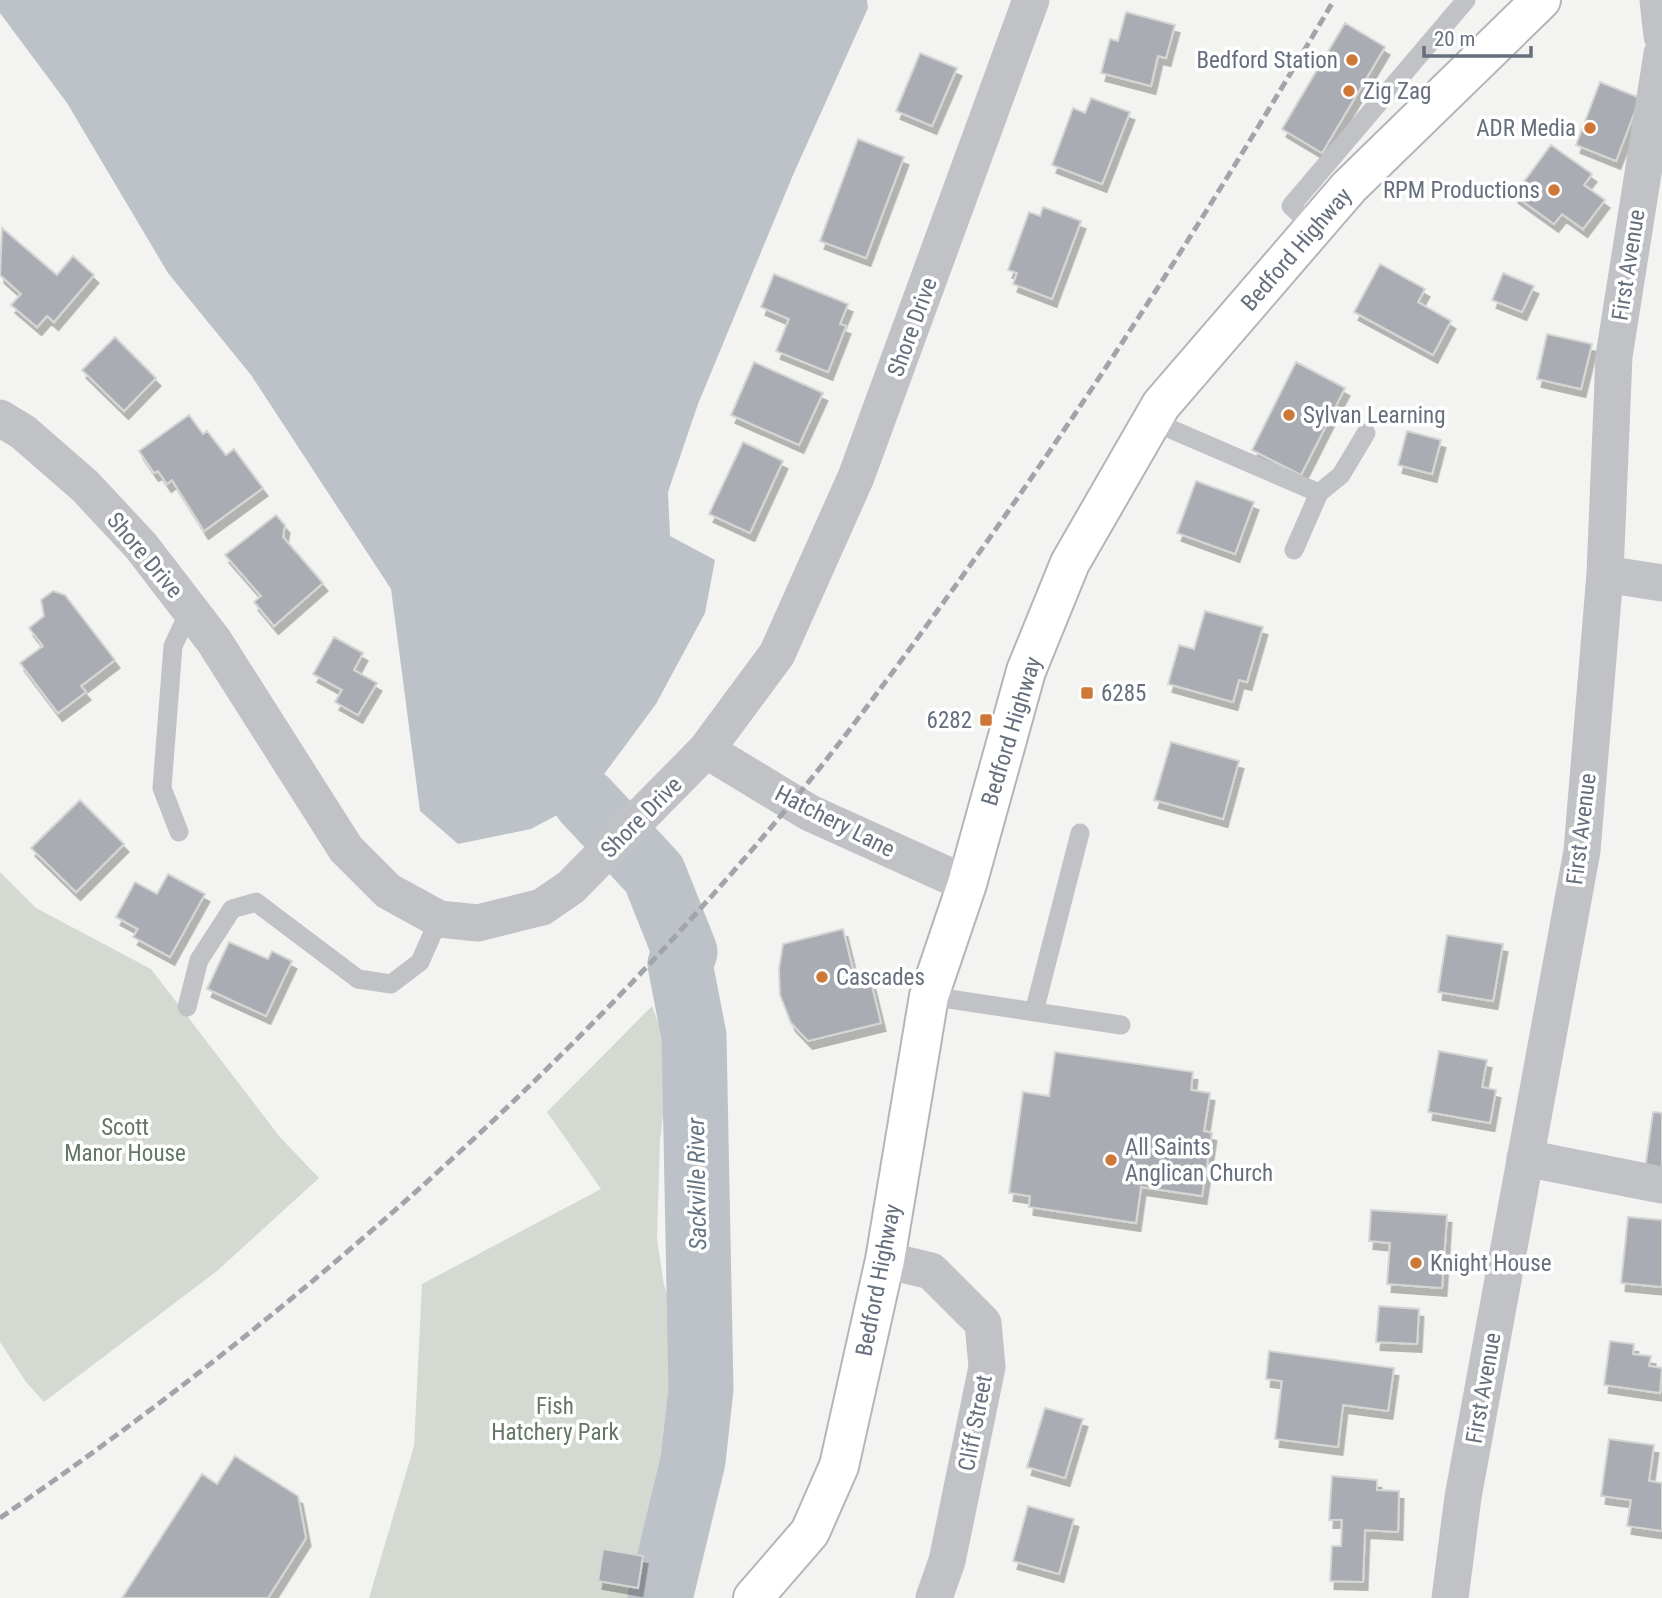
<svg xmlns="http://www.w3.org/2000/svg" width="1662" height="1598" font-family="'Roboto Condensed',sans-serif">
	<style>
		.green { fill: #d4dad2 }
		.water { fill: #bcc2c8 }
		.lines { fill: none; stroke-linecap: round; stroke-linejoin: round }
		.river { stroke: #bcc2c8; stroke-width: 65 }
		.building { fill: #a9adb3; stroke: #d5d5d3; stroke-width: 2; filter: url(#shadow) }
		.primary-casing { stroke: #b3b5b9; stroke-width: 42 }
		.lane { stroke: #c0c2c5; stroke-width: 19 }
		.street { stroke: #c0c2c5; stroke-width: 37 }
		.primary { stroke: #fff; stroke-width: 38 }
		.rail { stroke: #a1a4aa; stroke-width: 5; stroke-dasharray: 10 5; stroke-linecap: butt }
		.poi-dot { fill: #ce7837; stroke: #fff; stroke-width: 2.5 }
		.labels { text-anchor: middle; stroke-width: 7; stroke-linejoin: round; paint-order: stroke }
		.poi-label { font-size: 23px; fill: #666f7e; stroke: #fff; text-anchor: start }
		.street-label { font-size: 23px; fill: #666f7e; stroke: #fff }
		.park-label { font-size: 23px; fill: #647664; stroke: #fff }
		.water-label { font-size: 24px; font-style: italic; fill: #677582; stroke: #fff }
	</style>
	<defs>
		<filter id="shadow"><feDropShadow dx="4.5" dy="8" stdDeviation="0" flood-color="#0004"/></filter>
	</defs>
	<rect width="100%" height="100%" fill="#f3f4f1"/>
	<!-- green -->
	<path class="green" d="M0,872L36,908L151,969L280,1137L319,1178L217,1271L44,1402L26,1382L0,1342Z
		M652,1006L661,1030L668,1076L660,1141L657,1239L664,1285L684,1345L691,1383L697,1429L689,1456L692,1473L681,1477L677,1487L646,1598H369L414,1446L422,1284L601,1189L547,1112Z"/>
	<!-- water -->
	<path class="water" d="M0,0H867L868,8L793,175L698,404L668,492L670,536L715,560L705,613L656,704L585,800L531,829L458,844L420,811L391,589L251,375L168,273L67,103L0,13Z"/>
	<g class="lines">
		<!-- river -->
		<path class="river" d="M585,800L654,874L685,952L680,964L694,1036L701,1389L693,1461L660,1598"/>
	</g>
	<!-- building -->
	<path class="building" d="M1126,12L1175,25L1166,58L1158,56L1151,86L1101,73L1110,39L1118,41Z
		M1345,23L1385,47L1322,153L1282,129Z
		M920,53L957,68L932,126L896,111Z
		M1600,82L1640,98L1616,161L1576,145Z
		M1091,98L1130,112L1102,184L1052,165L1073,108L1085,113Z
		M858,139L904,157L866,258L820,241Z
		M1551,145L1592,174L1584,185L1605,200L1583,229L1562,214L1554,224L1514,195Z
		M1043,207L1081,221L1052,299L1013,284L1017,273L1008,270L1029,212L1040,216Z
		M2,228L57,275L73,256L94,275L54,322L47,316L37,327L11,305L21,294L0,275Z
		M1380,264L1425,289L1418,302L1451,321L1433,355L1354,312Z
		M1503,273L1534,286L1522,312L1492,300Z
		M774,274L848,304L840,324L846,326L828,372L776,351L789,319L761,307Z
		M1547,334L1592,344L1581,389L1537,379Z
		M115,337L156,378L124,411L82,370Z
		M754,362L823,393L799,445L731,415Z
		M1296,362L1345,388L1301,475L1252,450Z
		M189,415L203,434L207,431L226,455L234,449L263,488L204,531L172,480L167,484L158,471L154,473L139,451Z
		M1407,431L1441,440L1432,474L1398,465Z
		M743,442L783,461L750,533L709,514Z
		M1196,481L1254,502L1235,554L1177,533Z
		M276,515L285,525L283,537L323,583L274,626L254,602L261,596L225,555Z
		M53,591L65,595L115,660L81,686L86,692L58,713L20,663L43,646L29,628L44,616L41,600Z
		M1205,611L1263,627L1247,682L1239,680L1233,702L1168,684L1179,645L1194,649Z
		M334,637L363,653L354,670L377,683L358,715L335,702L342,690L313,674Z
		M1171,742L1239,761L1223,819L1154,800Z
		M80,800L124,844L76,892L31,848Z
		M168,874L205,894L170,957L133,937L138,929L116,917L135,882L157,894Z
		M843,929L857,986L871,982L881,1023L808,1041L791,1023L780,995L779,969L783,944Z
		M1447,935L1503,944L1493,1001L1438,992Z
		M229,942L268,959L272,951L292,961L266,1016L207,989Z
		M1439,1051L1487,1060L1482,1087L1496,1090L1490,1123L1428,1112Z
		M1055,1052L1193,1072L1191,1090L1210,1093L1204,1131L1212,1133L1202,1196L1141,1187L1136,1223L1029,1207L1030,1196L1009,1193L1023,1092L1049,1096Z
		M1653,1112L1662,1113V1172L1645,1169Z
		M1371,1210L1447,1215L1442,1288L1387,1284L1390,1243L1369,1241Z
		M1628,1217L1662,1220V1287L1621,1283Z
		M1379,1306L1419,1309L1417,1344L1376,1342Z
		M1610,1341L1634,1344L1633,1354L1651,1356L1649,1366L1662,1368L1660,1393L1604,1385Z
		M1269,1351L1394,1368L1388,1411L1343,1405L1338,1447L1275,1439L1282,1381L1266,1379Z
		M1045,1408L1083,1419L1065,1478L1027,1467Z
		M1609,1439L1654,1445L1649,1481L1662,1483V1531L1627,1526L1631,1500L1601,1496Z
		M235,1456L298,1496L306,1538L268,1598H122L202,1474L217,1484Z
		M1332,1476L1377,1480V1490L1399,1491L1398,1532L1365,1530L1363,1582L1330,1581L1332,1546H1341L1342,1520H1329Z
		M1028,1506L1074,1519L1059,1574L1013,1561Z
		M603,1549L643,1556L638,1588L598,1581Z"/>
	<g class="lines">
		<!-- primary casing -->
		<g class="primary-casing">
			<path id="primary" d="M753,1598L810,1532L839,1466L885,1260L929,996L967,884L1026,671L1070,563L1161,405L1349,187L1541,0"/>
		</g>
		<!-- lane -->
		<path class="lane" d="M1314,228L1291,206L1466,0
			M1152,421L1319,493
			M1294,550L1319,493L1341,475L1366,433
			M179,832L162,788L173,646L190,610
			M929,996L1121,1025
			M187,1007L199,960L232,909L256,902L358,979L391,984L420,962L439,919
			M1034,1012L1080,833"/>
		<!-- street -->
		<path class="street" d="M1658,0L1662,36
			M0,418L23,432L85,486L141,546L214,641L346,849L388,891L439,919L478,923L542,907L571,887L706,750L777,654L856,477L1031,0
			M1605,574L1662,583
			M706,750L810,813L967,884
			M1525,1158L1662,1185
			M885,1260L931,1271L983,1323L987,1367L947,1561L934,1598
			M1450,1598L1463,1497L1582,851L1605,574L1614,356L1662,54"/>
		<!-- primary -->
		<use href="#primary" class="primary"/>
		<!-- rail -->
		<path class="rail" d="M0,1518C293,1317 577,1066 802,790C856,724 906,654 956,585C1092,396 1216,201 1334,0"/>
	</g>
	<!-- markers -->
	<g class="poi-dot">
		<circle cx="1352" cy="60" r="7"/>
		<circle cx="1349" cy="91" r="7"/>
		<circle cx="1590" cy="128" r="7"/>
		<circle cx="1554" cy="190" r="7"/>
		<circle cx="1289" cy="415" r="7"/>
		<rect x="1080" y="686" width="14" height="14" rx="3.5"/>
		<rect x="979" y="713" width="14" height="14" rx="3.5"/>
		<circle cx="822" cy="977" r="7"/>
		<circle cx="1111" cy="1160" r="7"/>
		<circle cx="1416" cy="1263" r="7"/>
	</g>
	<g class="labels">
		<!-- poi labels -->
		<g class="poi-label">
			<text x="1338" y="68" text-anchor="end">Bedford Station</text>
			<text x="1363" y="99">Zig Zag</text>
			<text x="1576" y="136" text-anchor="end">ADR Media</text>
			<text x="1540" y="198" text-anchor="end">RPM Productions</text>
			<text x="1303" y="423">Sylvan Learning</text>
			<text x="1101" y="701">6285</text>
			<text x="972" y="728" text-anchor="end">6282</text>
			<text x="836" y="985">Cascades</text>
			<text x="1125" y="1155">All Saints<tspan x="1125" dy="26">Anglican Church</tspan></text>
			<text x="1430" y="1271">Knight House</text>
		</g>
		<!-- street labels -->
		<g class="street-label">
			<text transform="translate(1296 249) rotate(-49)" y="8">Bedford Highway</text>
			<text transform="translate(1628 265) rotate(-81)" y="8">First Avenue</text>
			<text transform="translate(912 327) rotate(-70)" y="8">Shore Drive</text>
			<text transform="translate(145 555) rotate(50)" y="8">Shore Drive</text>
			<text transform="translate(1011 731) rotate(-73)" y="8">Bedford Highway</text>
			<text transform="translate(641 817) rotate(-45)" y="8">Shore Drive</text>
			<text transform="translate(835 821) rotate(27)" y="8">Hatchery Lane</text>
			<text transform="translate(1581 829) rotate(-83)" y="8">First Avenue</text>
			<text transform="translate(878 1280) rotate(-79)" y="8">Bedford Highway</text>
			<text transform="translate(1483 1388) rotate(-80)" y="8">First Avenue</text>
			<text transform="translate(975 1423) rotate(-79)" y="8">Cliff Street</text>
		</g>
		<!-- park labels -->
		<g class="park-label">
			<text x="125" y="1135">Scott<tspan x="125" dy="26">Manor House</tspan></text>
			<text x="555" y="1414">Fish<tspan x="555" dy="26">Hatchery Park</tspan></text>
		</g>
		<!-- water labels -->
		<g class="water-label">
			<text transform="translate(697 1184) rotate(-91)" y="8">Sackville River</text>
		</g>
	</g>
	<!-- scale -->
	<path d="M1424 46v10h107v-10" fill="none" stroke="#666f7e" stroke-width="3.5"/>
	<text x="1434" y="46" font-size="21" fill="#666f7e" stroke="#ffffff" stroke-width="5" paint-order="stroke">20 m</text>
</svg>
